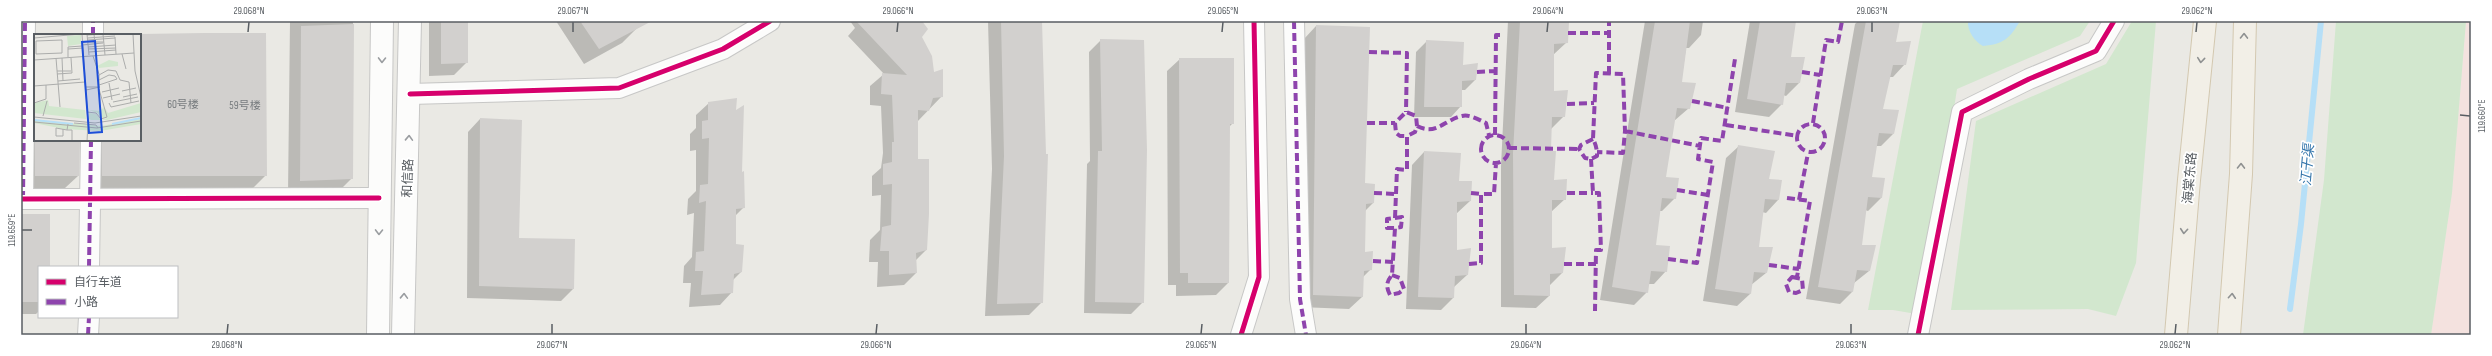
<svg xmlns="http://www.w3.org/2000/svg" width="2492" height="356" font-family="'Sofia Sans Condensed','Noto Sans SC',sans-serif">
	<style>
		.medical { fill: #f4e2df }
		.green { fill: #d2e7ce }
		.water { fill: #b6dff7 }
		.shadow { fill: #0003 }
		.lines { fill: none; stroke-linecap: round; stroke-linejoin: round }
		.stream { stroke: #b6dff7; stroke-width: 6 }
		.building { fill: #d2d0ce }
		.minor-casing { stroke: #c7c7c6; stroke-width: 22 }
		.tertiary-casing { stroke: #c7c7c6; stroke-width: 24 }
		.primary-casing { stroke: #d3c8b0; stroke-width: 24 }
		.minor { stroke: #fcfcfb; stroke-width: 20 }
		.tertiary { stroke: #fcfcfb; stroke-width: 22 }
		.primary { stroke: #f2efe7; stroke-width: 22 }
		.quiet { stroke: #8e44ad; stroke-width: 4; stroke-dasharray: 8 4; stroke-linecap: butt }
		.cycleway-casing { stroke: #fff; stroke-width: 8 }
		.cycleway { stroke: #d6006c; stroke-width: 5 }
		.oneway { stroke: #8f9191 }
		.oneway2 { stroke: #9a9da0 }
		.ticks { fill: none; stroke: #595e63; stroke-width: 1.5 }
		.labels { text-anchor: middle; stroke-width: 3.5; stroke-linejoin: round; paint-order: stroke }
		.number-label { font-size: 11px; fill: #787c7f }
		.street-label { font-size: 13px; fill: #595e63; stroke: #fff }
		.water-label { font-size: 14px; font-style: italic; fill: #3677ac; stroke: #fff }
		.inset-river { fill: none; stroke: #b6dff7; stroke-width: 2 }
		.inset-road { fill: none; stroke: #acadac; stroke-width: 1 }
		.view { fill: #1d4ed8; fill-opacity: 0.15; stroke: #1d4ed8; stroke-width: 2 }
		.inset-edge { fill: none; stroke: #595e63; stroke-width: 2 }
		.neatline { fill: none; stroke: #595e63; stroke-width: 1.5 }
		.ticks-label { font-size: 10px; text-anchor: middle; fill: #595e63 }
	</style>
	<rect width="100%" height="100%" fill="#eae9e4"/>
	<!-- medical -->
	<path class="medical" d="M2466,21H2471V335H2431L2452,193Z"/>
	<!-- green -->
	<path class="green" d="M1923,21H2090L2080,36L1957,89L1922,315L1893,310H1868Z
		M2132,21H2156L2136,263L2116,316L2088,309L1951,310L1976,121L2106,64Z
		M2336,21H2466L2452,193L2431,335H2303L2324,180Z"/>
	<!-- water -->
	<path class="water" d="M1968,21H2020C2010,38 2004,44 1983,46C1975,42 1967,31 1968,21Z"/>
	<!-- shadow -->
	<path class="shadow" d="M290,21H353L352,178L339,191L288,193Z
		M429,21H467V62L454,75L429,76Z
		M556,21H632L637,28L622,43L584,64Z
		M850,21H921V37L942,96L917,122V160L926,250L915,261L916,273L904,285L877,287L878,262H869L870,240L880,230L881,195L872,196V176L881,168L883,153L881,106L870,105V86L884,74L848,36L855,28Z
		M988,21H1041L1042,302L1029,315L985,316L992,169Z
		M1508,21H1555L1567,42L1553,55V92L1564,116L1551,129L1550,152L1553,181L1565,199L1551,212V249L1562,273L1550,285L1549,296L1536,308L1501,307V166Z
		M1645,21H1703L1701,35L1689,48H1686L1681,83L1689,108L1674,121L1665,178L1675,198L1662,211H1659L1655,246L1666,271L1654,284H1648L1647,292L1634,305L1600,300Z
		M1750,21H1800L1795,22L1790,58L1799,83L1786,96L1783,95L1782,104L1769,117L1735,112Z
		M1858,21H1899L1895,43L1905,64L1893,77H1889L1882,110L1893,134L1881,146H1876L1871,178L1884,179L1881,198L1868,211L1865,210L1861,246L1869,271L1854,283L1852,292L1840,304L1806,299L1855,24Z
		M1316,26L1364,184L1373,203L1365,211L1364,253L1371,269L1362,278V297L1349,309L1300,307L1304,39Z
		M265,34L266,175L253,188L90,189L85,143L79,141L78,176L65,188L23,189L25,48L35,38V140H140V35H129Z
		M1101,40L1143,302L1131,314L1084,313L1087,164L1090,161L1089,52Z
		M1427,41L1462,66L1475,80L1465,90H1461V106L1451,117H1414L1416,52Z
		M1180,59L1233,123L1229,127L1228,283L1216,295L1176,296V285H1168L1167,71Z
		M709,103L735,112L744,207L735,216V245L741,272L733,280L732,292L720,305L689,307L691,283H683L684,266L692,257L694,213L687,215L688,199L696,191V150L690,151V134L696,128V115Z
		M480,119L518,239L573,289L561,301L467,298L468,132Z
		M1739,146L1768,180L1781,181L1778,200L1766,213L1762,212L1758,248L1766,273L1751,285L1750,294L1737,306L1703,301L1726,158Z
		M1424,152L1457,182L1470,201L1456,214V251L1467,275L1454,287L1453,298L1441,310L1406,309L1412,165Z
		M21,215L49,267H39V311L36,314H21Z"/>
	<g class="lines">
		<!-- stream -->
		<path class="stream" d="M2290,309L2301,224L2321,21"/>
	</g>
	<!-- building -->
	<path class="building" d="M441,21H468V63L441,64Z
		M580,21H652L599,49Z
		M856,21H922L928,29L922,37L932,56L934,72L943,69V97L933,98L929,111L918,110V159H929V214L927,250L916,253L917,273L889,275V251H880L882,227L891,225L892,184L883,185V164L892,162V142H894L892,95L881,94L882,73L907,75Z
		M1001,21H1042L1046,154H1048L1043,303L997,304L1004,156Z
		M1520,21L1569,22L1568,43L1554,44V91L1568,90L1565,117H1552L1551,151H1556L1554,180L1567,179L1566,200H1552V248L1566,247L1563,273L1550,274V296L1514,295L1513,153Z
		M1655,21H1690L1682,82L1696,83L1690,109L1677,108L1666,177L1679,178L1676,199L1662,198L1656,245L1670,246L1667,272L1651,271L1648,293L1612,287Z
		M1760,21H1796L1791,57H1805L1800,83H1786L1783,105L1747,99Z
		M1866,21H1900L1896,42L1911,41L1906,65H1893L1883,109L1899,110L1894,134L1879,133L1872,177L1885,178L1882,198L1868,197L1862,245H1876L1870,271L1857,270L1853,292L1818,287Z
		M354,24L353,179L300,181L301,26Z
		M1316,25L1370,27L1365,183L1375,184L1374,203L1366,204L1365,252L1373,251L1372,270L1364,271L1363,297L1313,295Z
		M204,33H266L267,176H102V140H140V34Z
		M1100,39L1144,40L1147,150L1144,303L1095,302L1098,151H1102Z
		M1426,40L1464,42L1463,65L1478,63L1476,80L1462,81V107H1424Z
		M1179,58H1234V124H1230L1229,283H1188V273H1180Z
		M737,98L736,110L744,105L742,172L744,171L745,208L736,209V244L744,245L742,272L734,274L733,293L701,295L703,271H695L696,252L704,251L706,201L699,203L700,185L708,184L709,138L702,139V121L708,120V102Z
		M480,118L522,120L519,238L575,239L574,289L479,286Z
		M35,140H80L79,176H35Z
		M1738,145L1775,151L1769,179L1782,180L1779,200L1765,199L1759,247H1773L1767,273L1754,272L1751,294L1715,289Z
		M1424,151L1461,153L1459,181H1472L1471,201L1457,202V250L1471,248L1468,275L1455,276L1454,298L1418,297Z
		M21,214H50V267H39V302H21Z"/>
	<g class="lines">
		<!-- minor casing -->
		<g class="minor-casing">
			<path id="minor" d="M1294,21L1300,299L1306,335
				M93,35V21
				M410,94L619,88L723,49L770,21
				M21,199L379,198
				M23,199L25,21
				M89,267L91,140
				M88,335L89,317
				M1241,335L1259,277L1254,21
				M1918,335L1962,112L2029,79L2096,51L2114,21"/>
		</g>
		<!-- tertiary casing -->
		<g class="tertiary-casing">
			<path id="tertiary" d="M378,335L382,21
				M403,335L410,21"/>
		</g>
		<!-- primary casing -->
		<g class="primary-casing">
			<path id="primary" d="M2176,335L2189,180L2205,21
				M2229,335L2241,174L2245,21"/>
		</g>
		<!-- minor -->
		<use href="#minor" class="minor"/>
		<!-- tertiary -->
		<use href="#tertiary" class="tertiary"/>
		<!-- primary -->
		<use href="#primary" class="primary"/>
		<!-- quiet -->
		<path class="quiet" d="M1294,21L1300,299L1306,335
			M1568,33H1609
			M93,35V21
			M1369,52L1407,53L1406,112
			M1477,72L1496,71
			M1802,72L1820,75
			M1609,74V21
			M1692,101L1728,108
			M1567,104L1594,103
			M1367,123H1395
			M1813,123L1826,40L1838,42L1842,21
			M1797 138a14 14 0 1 1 28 0a14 14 0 1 1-28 0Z
			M1726,125L1798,136
			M1417,126C1436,136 1444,120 1462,116C1470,114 1479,120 1486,123L1489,135
			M1625,131L1700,146
			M1481 149a14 14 0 1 1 28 0a14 14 0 1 1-28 0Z
			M1495,135L1496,35H1503
			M1593,139L1581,145L1579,149L1585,158L1591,159L1597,156C1597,149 1596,145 1593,139L1596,73L1623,74L1625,131L1623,153L1597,152
			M1509,148L1579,149
			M1591,159L1593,193H1599L1601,250H1596L1595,311
			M1677,190L1708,195
			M1374,193L1396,194
			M1471,193L1481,194
			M1567,193H1593
			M1787,198L1810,201L1797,277
			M23,199L25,21
			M1799,200L1808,153
			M1395,218L1397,169L1407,170V136L1415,132L1417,126L1416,116L1406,112L1395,123L1396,133L1400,136H1407
			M1668,259L1697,263L1713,162L1698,159L1701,138L1722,141L1735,59
			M1373,261L1393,262
			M1469,264L1481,263V194H1494L1496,163
			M1564,264H1596
			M1769,265L1799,269
			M89,267L91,140
			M1392,275L1400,278L1404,289L1399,293L1390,295C1386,287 1386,282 1392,275L1395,228L1401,227L1402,217L1387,219V228H1395
			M1792,277L1802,279L1803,290L1796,293L1789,292L1786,284Z
			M88,335L89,317"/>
		<!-- cycleway casing -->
		<g class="cycleway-casing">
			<path id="cycleway" d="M410,94L619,88L723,49L770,21
				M21,199L379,198
				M1241,335L1259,277L1254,21
				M1918,335L1962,112L2029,79L2096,51L2114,21"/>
		</g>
		<!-- cycleway -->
		<use href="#cycleway" class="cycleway"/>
	</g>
	<!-- one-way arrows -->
	<defs><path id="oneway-chevron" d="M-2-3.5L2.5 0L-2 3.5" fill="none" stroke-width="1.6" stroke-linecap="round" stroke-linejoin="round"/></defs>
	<g class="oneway">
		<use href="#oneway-chevron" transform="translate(2244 36) rotate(-89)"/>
		<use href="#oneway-chevron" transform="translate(2201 60) rotate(96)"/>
		<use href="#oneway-chevron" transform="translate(2241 166) rotate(-89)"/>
		<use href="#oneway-chevron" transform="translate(2184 231) rotate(95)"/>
		<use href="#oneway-chevron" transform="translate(2232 296) rotate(-86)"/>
	</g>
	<g class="oneway2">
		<use href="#oneway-chevron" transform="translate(382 60) rotate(91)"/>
		<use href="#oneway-chevron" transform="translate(409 138) rotate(-88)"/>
		<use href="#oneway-chevron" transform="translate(379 232) rotate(91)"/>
		<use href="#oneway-chevron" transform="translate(404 296) rotate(-88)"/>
	</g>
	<!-- ticks -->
	<path class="ticks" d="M248,32L249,22M573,32V22M897,32L898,22M1222,32L1223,22M1547,32L1548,22M1872,32V22M2196,32L2197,22M2460,115L2470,116M22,230H32M227,334L228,324M552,334V324M876,334L877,324M1201,334L1202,324M1526,334V324M1851,334V324M2175,334L2176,324"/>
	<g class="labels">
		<!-- number labels -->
		<g class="number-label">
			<text x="183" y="108">60号楼</text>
			<text x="245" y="109">59号楼</text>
		</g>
		<!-- street labels -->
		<g class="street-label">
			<text transform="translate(407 178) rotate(-88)" y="5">和信路</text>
			<text transform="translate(2189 178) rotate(-85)" y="5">海棠东路</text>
		</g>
		<!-- water labels -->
		<g class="water-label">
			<text transform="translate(2307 165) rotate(-85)" y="5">江干渠</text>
		</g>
	</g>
	<!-- overview -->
	<g transform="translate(34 34)">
		<rect width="107" height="107" fill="#eae9e4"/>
		<path d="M47,1V10L34,12L33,2ZM75,26L84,28V32L65,34L63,32ZM14,66L15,72L51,76L52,85L0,79V69ZM107,69V78L73,86H57L55,85V79L62,80L67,86L73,84H68L63,79L55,76L66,77L70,73L74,79ZM107,85V90L66,97L30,95L0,89V86L67,92Z" fill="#d2e7ce"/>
		<path class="inset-river" d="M0,86L39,90M78,90L107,84"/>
		<path class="inset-road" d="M48,0L54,89L53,107M53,0L55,21M60,0L62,21M69,0L71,21M99,0L101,37L107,63M53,1L68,0M81,3L82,20M0,4L47,0M54,4L81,2M28,6V19L2,20V7ZM54,6L81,4M54,8H70M48,11L69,9M54,13L82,11M34,15L49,14M54,15L82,14M55,18L82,16M88,20L92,35M59,22L65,40M34,23V13L48,12M22,24L26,73M28,24L29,47M0,26L100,19M23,37H37M23,40L38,39L37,24M65,46L75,41L81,42L83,45L65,51M24,47L46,45M75,49L78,66M0,52L51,48M51,53H66L52,56M65,53V41L74,36L82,37L86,46L95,48L97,69M88,57L102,54M68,58L85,54M89,63L103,60M69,64L86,60M79,68L104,63M0,69L12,65V51M75,69L77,73L105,67M53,78L62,79L67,85L73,83L65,55M9,82L13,67M0,83L61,89L107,82M0,88L63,94L107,87M40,89L62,91L64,94M34,90L33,96H38V107M29,95V102H22V94L33,96"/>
		<path class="view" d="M61,7L68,98L55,99L48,8Z"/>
		<rect width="107" height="107" class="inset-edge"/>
	</g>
	<!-- border -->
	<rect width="2492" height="356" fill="none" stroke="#ffffff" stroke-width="44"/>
	<!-- legend -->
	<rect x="38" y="266" width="140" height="52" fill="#ffffff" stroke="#bdbfc1"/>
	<rect x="46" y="279" width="20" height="6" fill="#d6006c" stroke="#bdbfc1"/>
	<text x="74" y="286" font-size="12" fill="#595e63">自行车道</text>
	<rect x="46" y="299" width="20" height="6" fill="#8e44ad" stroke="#bdbfc1"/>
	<text x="74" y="306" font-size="12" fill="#595e63">小路</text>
	<rect x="22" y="22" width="2448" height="312" class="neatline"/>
	<g class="ticks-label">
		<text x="249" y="14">29.068°N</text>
		<text x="573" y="14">29.067°N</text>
		<text x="898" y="14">29.066°N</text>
		<text x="1223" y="14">29.065°N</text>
		<text x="1548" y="14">29.064°N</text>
		<text x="1872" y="14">29.063°N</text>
		<text x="2197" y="14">29.062°N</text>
		<text transform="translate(2481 116) rotate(-90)" y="4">119.660°E</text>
		<text transform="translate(11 230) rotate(-90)" y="4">119.659°E</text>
		<text x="227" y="348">29.068°N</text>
		<text x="552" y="348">29.067°N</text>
		<text x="876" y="348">29.066°N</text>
		<text x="1201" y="348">29.065°N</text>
		<text x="1526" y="348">29.064°N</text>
		<text x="1851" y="348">29.063°N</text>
		<text x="2175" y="348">29.062°N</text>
	</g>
</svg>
